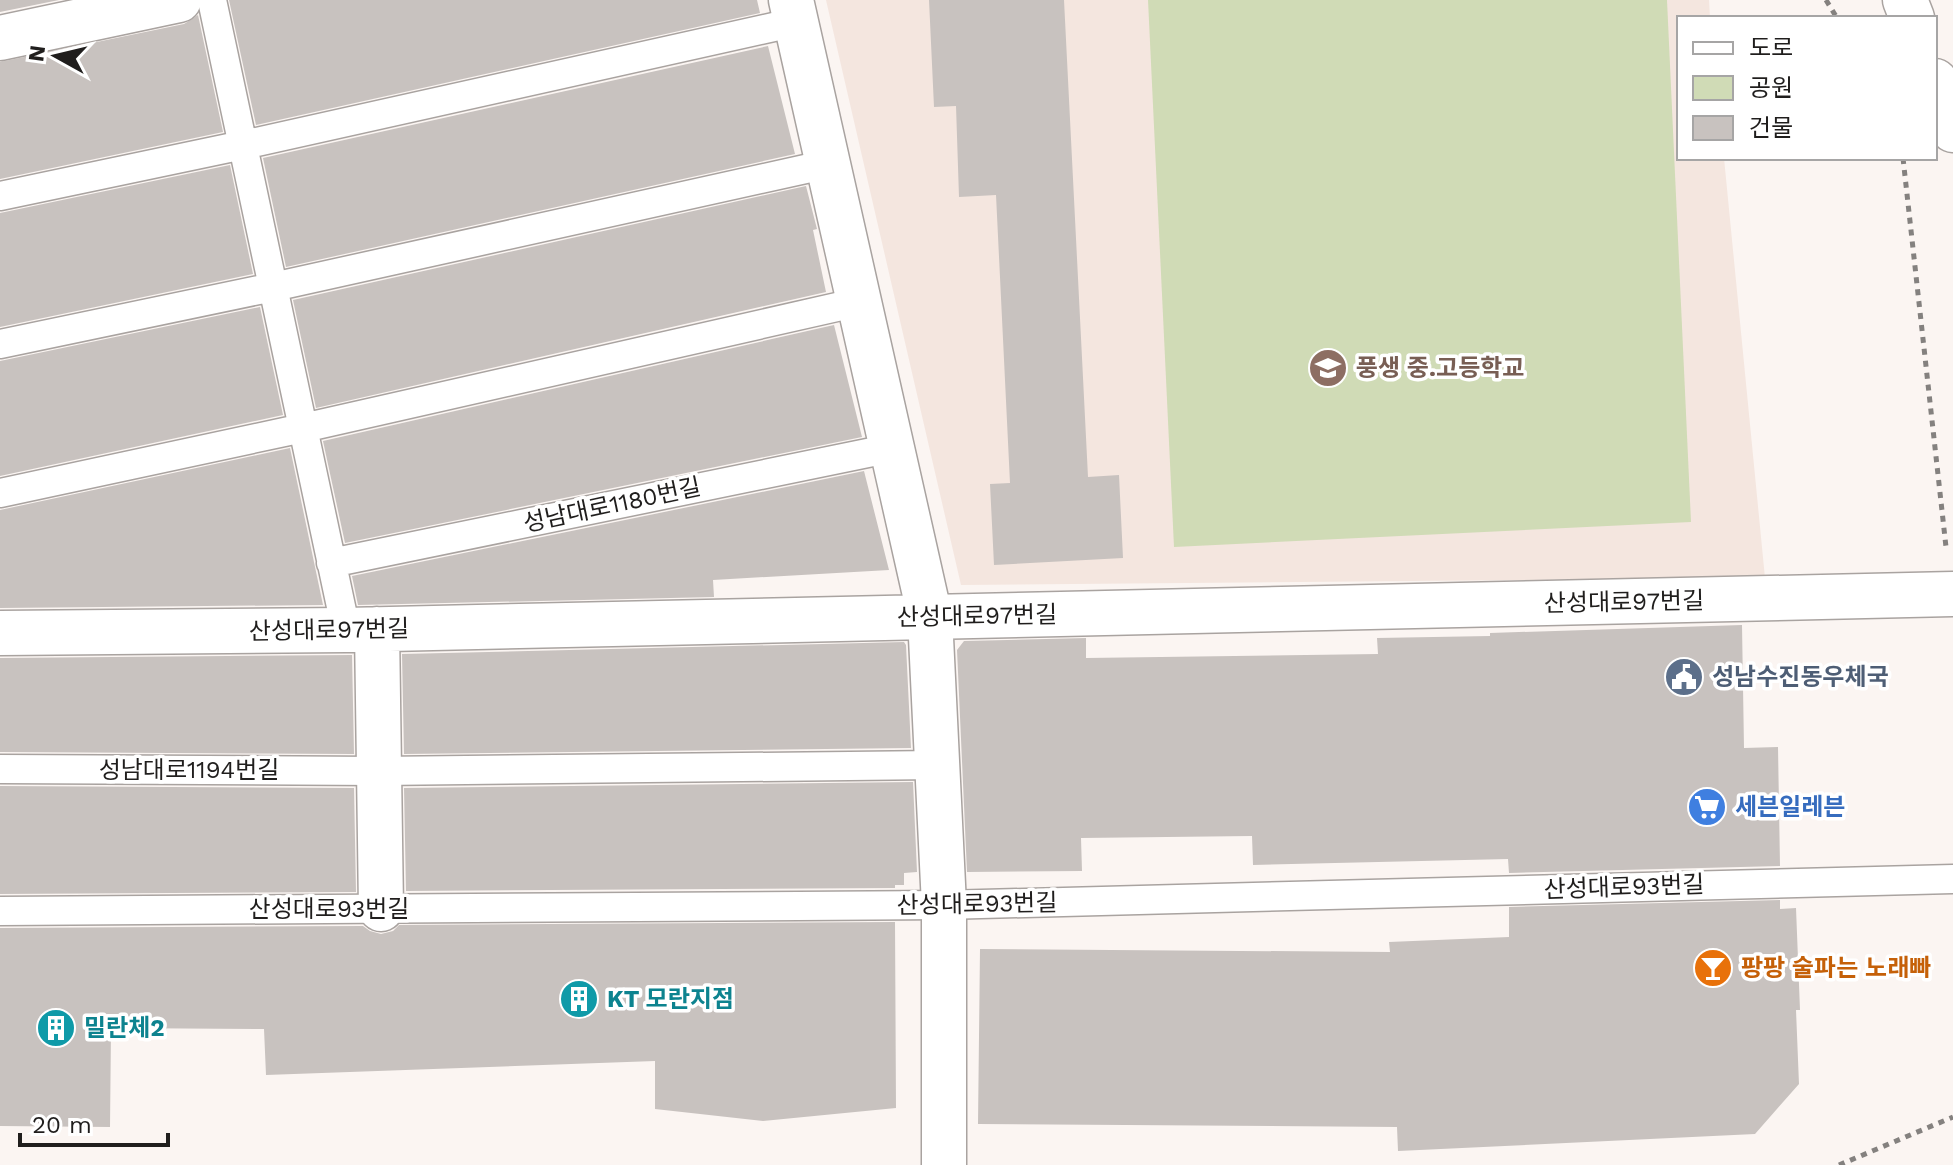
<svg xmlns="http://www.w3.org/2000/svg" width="1953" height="1165" font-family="'Work Sans','Noto Sans KR',sans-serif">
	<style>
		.built { fill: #f4e6df }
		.green { fill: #d0dbb6 }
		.building { fill: #c8c2bf }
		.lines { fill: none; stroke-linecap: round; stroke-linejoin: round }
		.service-casing { stroke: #a9a3a0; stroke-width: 31 }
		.minor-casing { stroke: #a9a3a0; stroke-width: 47 }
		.path { stroke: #84817f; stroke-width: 5; stroke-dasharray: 6 6; stroke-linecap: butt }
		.service { stroke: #fff; stroke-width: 28 }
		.minor { stroke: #fff; stroke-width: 44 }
		.labels { text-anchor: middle; stroke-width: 7; stroke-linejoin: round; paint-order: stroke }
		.education-label { font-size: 24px; font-weight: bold; fill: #785e54; stroke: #fff; text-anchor: start }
		.street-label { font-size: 24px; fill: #201e1d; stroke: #fff }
		.service-label { font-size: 24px; font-weight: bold; fill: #4e5e75; stroke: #fff; text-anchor: start }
		.shop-label { font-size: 24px; font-weight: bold; fill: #366cbe; stroke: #fff; text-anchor: start }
		.food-label { font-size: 24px; font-weight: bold; fill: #c56008; stroke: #fff; text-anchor: start }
		.culture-label { font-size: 24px; font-weight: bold; fill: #0d838f; stroke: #fff; text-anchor: start }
	</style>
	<rect width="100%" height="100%" fill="#fbf5f2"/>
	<!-- built -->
	<path class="built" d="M826,0H1709L1710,18H1679V158H1724L1765,578L961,585Z"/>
	<!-- green -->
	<path class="green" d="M1148,0H1667L1691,522L1174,547Z"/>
	<!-- building -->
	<path class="building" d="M0,0H59L0,12Z
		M229,0H757L760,13L256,125Z
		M929,0H1064L1088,477L1119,475L1123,558L994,565L990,484L1010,483L996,195L959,197L956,106L934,107Z
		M198,15L223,132L0,179V62L184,24Z
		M768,46L795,154L286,267L263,158Z
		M230,165L253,274L0,327V213Z
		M806,186L817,229L813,230L826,292L316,408L293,300Z
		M260,307L283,415L0,476V361Z
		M834,325L862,437L345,543L323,441Z
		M290,448L323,605L0,608V510Z
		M864,471L889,570L713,580L714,597L358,605L352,576Z
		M1742,625L1744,748L1778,747L1780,866L1509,873L1508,859L1253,865L1252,836L1081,838L1082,871L967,872L957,650L964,641L1086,638V658L1378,654L1377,638L1490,636V633Z
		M904,642L906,645L911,748L404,754L402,654Z
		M352,655L354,754L0,752V658Z
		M913,782L917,872L904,873V885H895V888L406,891L404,788Z
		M0,786L354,788L356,892L0,894Z
		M1780,900V909L1796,908L1800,1010H1796L1799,1084L1755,1134L1398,1151L1397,1127L978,1124L980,949L1390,952L1389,942L1509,937V907Z
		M895,922L896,1108L763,1121L655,1109V1061L266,1075L264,1029L111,1028L110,1127L0,1126V928L363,926L370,931L381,934L393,931L399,925Z"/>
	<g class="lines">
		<!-- service casing -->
		<g class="service-casing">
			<path id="service" d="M212,0L346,630
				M0,196L243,145L796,22
				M0,344L273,287L828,164
				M0,493L303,428L859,302
				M331,563L892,448
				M0,769L379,771L937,765
				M0,911L944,905L1953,879"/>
		</g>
		<!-- minor casing -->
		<g class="minor-casing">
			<path id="minor" d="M791,0L930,617L944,905V1165
				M1905,0L1912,18
				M0,38L179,0
				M1935,81L1953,130
				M377,629L381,909
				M0,633L346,630L1953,594"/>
		</g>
		<!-- path -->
		<path class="path" d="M1826,0L1837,18
			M1903,158L1946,547
			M1839,1165L1953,1117"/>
		<!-- service -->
		<use href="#service" class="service"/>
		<!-- minor -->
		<use href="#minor" class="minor"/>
	</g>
	<!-- icons -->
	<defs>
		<g id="school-disc" transform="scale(2)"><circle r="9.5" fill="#8d6e63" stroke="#fff"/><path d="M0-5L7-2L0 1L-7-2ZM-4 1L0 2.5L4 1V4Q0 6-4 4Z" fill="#fff"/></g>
		<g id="civic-disc" transform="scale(2)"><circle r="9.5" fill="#5c6f8a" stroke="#fff"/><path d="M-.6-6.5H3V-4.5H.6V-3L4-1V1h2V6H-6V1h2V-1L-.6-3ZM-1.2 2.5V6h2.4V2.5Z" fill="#fff"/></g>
		<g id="supermarket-disc" transform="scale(2)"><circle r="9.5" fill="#3f7fe0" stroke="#fff"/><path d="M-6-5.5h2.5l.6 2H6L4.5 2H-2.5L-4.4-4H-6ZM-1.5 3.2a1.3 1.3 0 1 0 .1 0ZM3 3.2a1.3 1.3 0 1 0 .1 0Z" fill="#fff"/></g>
		<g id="bar-disc" transform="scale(2)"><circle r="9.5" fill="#e8710a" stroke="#fff"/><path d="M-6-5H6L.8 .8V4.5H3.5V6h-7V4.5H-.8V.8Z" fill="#fff"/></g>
		<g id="building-disc" transform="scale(2)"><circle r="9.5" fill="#0f9aa8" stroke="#fff"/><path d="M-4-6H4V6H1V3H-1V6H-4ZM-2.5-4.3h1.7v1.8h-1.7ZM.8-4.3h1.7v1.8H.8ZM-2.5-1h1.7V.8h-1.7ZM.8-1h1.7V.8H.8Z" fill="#fff"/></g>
	</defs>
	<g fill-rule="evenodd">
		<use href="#school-disc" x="1328" y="368"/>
		<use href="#civic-disc" x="1684" y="677"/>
		<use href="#supermarket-disc" x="1707" y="807"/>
		<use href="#bar-disc" x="1713" y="968"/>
		<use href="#building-disc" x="579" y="999"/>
		<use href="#building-disc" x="56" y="1028"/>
	</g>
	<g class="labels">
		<!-- education labels -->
		<g class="education-label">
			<text x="1356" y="376">풍생 중.고등학교</text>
		</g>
		<!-- street labels -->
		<g class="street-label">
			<text transform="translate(612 505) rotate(-12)" y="8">성남대로1180번길</text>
			<text transform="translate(1624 602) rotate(-1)" y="8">산성대로97번길</text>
			<text transform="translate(977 616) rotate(-1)" y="8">산성대로97번길</text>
			<text transform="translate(329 630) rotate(-1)" y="8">산성대로97번길</text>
			<text x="189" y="778">성남대로1194번길</text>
			<text transform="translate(1624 887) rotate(-2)" y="8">산성대로93번길</text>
			<text transform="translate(977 904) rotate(-1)" y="8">산성대로93번길</text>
			<text x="329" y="917">산성대로93번길</text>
		</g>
		<!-- service labels -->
		<g class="service-label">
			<text x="1712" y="685">성남수진동우체국</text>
		</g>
		<!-- shop labels -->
		<g class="shop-label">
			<text x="1735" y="815">세븐일레븐</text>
		</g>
		<!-- food labels -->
		<g class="food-label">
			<text x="1741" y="976">팡팡 술파는 노래빠</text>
		</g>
		<!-- culture labels -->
		<g class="culture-label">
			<text x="607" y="1007">KT 모란지점</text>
			<text x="84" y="1036">밀란체2</text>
		</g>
	</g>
	<!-- legend -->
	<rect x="1677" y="16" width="260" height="144" fill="#ffffff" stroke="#a6a5a5" stroke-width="2"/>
	<rect x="1693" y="42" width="40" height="12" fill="#ffffff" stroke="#a6a5a5" stroke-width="2"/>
	<text x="1749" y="56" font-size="24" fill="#201e1d">도로</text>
	<rect x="1693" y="76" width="40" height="24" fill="#d0dbb6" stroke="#a6a5a5" stroke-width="2"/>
	<text x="1749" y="96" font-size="24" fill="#201e1d">공원</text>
	<rect x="1693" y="116" width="40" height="24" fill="#c8c2bf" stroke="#a6a5a5" stroke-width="2"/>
	<text x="1749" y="136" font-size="24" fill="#201e1d">건물</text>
	<!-- north arrow -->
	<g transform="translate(56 56) rotate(278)" stroke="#ffffff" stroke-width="6" paint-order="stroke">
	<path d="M0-6L14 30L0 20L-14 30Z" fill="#201e1d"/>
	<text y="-12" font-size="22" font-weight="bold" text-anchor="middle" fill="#201e1d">N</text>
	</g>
	<!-- scale -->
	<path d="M20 1133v12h148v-12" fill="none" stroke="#201e1d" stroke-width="4"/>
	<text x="32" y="1133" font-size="24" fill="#201e1d" stroke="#ffffff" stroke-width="6" paint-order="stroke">20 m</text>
</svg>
